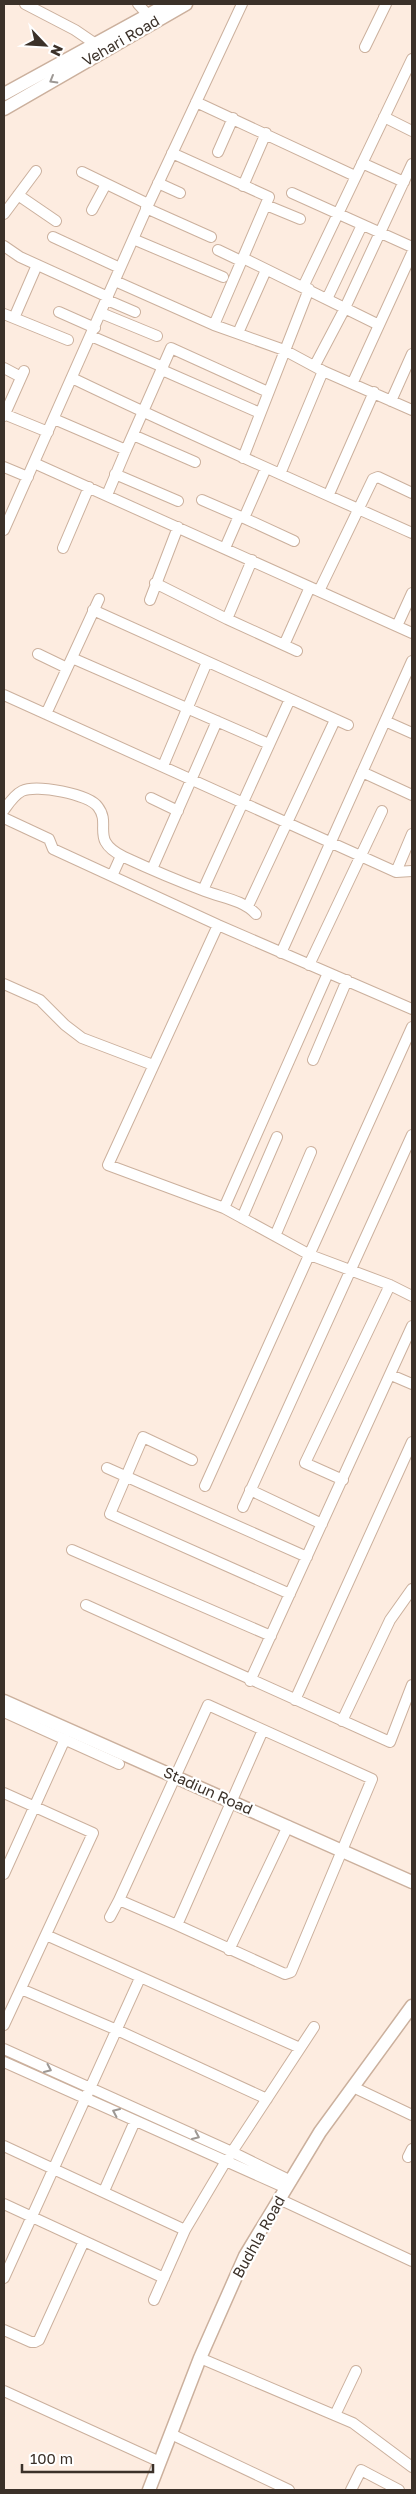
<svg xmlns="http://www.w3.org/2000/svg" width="416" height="2494" font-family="'Golos Text',sans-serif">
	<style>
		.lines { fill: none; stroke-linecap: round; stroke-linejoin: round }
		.minor-casing { stroke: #cbb09d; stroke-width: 12 }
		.major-casing { stroke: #cbb09d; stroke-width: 15 }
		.minor { stroke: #fff; stroke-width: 10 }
		.major { stroke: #fff; stroke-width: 12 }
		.oneway { stroke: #9d9894 }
		.labels { text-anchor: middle; stroke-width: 4.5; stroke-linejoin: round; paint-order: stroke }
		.street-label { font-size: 15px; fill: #3b3129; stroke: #fff }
	</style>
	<rect width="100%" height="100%" fill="#fdece0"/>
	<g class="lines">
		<!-- minor casing -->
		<g class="minor-casing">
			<path id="minor" d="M25,4L75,30L97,45
				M138,4L148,15
				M365,47L386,4
				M196,102L355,176
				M384,117L412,131
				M218,152L233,118
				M172,153L269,197L214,325
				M362,163L404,182
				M82,172L148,204
				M158,183L180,193
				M243,186L266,133
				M292,193L412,247
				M18,195L56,221
				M266,205L300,219
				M146,208L211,237
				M92,210L106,184
				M4,214L36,171
				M53,237L120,268
				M133,239L223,277
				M4,246L20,257L108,297
				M218,250L241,261
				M243,258L379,325
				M115,281L214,325L284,350L323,371L412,410
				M303,287L412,59
				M327,299L362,225
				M107,300L135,312
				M59,312L95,328
				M101,313L157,336
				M4,314L68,340
				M14,318L37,265
				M238,333L266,270
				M91,336L163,367
				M315,365L344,310L412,164
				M4,368L21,377
				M162,370L260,413
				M72,378C184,432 298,482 412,533
				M353,382L412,253
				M391,401L412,354
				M4,414L48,432
				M4,416L24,371
				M54,419L126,450L107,495
				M133,435L195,462
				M126,450L171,348L268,392
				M243,458L309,289
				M34,463L412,633
				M4,467L28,477
				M115,474L178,501
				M280,474L323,371
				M329,494L374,392
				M202,500L239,516
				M244,518L294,541
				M4,530L149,203L242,4
				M63,548L89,487
				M225,548L239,516L244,518L266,468
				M155,583L227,619L297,651
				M319,591L373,479L378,477L412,493
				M150,600L178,527
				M93,610L348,725
				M227,619L252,560
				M397,626L412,593
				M284,645L310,587
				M38,654L67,668
				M72,658L269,744
				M4,695L396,872L412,871
				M46,714L99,599
				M385,721L412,733
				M163,766L207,662
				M362,772L412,795
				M151,798L178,811
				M4,810C9,803 14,795 22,791C36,784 89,794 98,807C112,825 89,840 124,857C150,869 178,881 205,891C223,898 243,900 256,914
				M4,818L49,839L53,849L218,925L412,1009
				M152,869L217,721
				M396,872L412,834
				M112,876L121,856
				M203,890L290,699
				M248,906L335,720
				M218,925L108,1165L224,1208L310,1255L390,1285L412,1296
				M281,953L412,661
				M309,965L382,811
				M4,984L40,1000L65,1025L82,1038L153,1065
				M313,1060L347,980
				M224,1208L328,973
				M242,1218L277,1137
				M275,1236L311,1152
				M391,1375L412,1384
				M192,1460L143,1437L110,1514L290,1594
				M107,1468L307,1557
				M343,1480L305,1463L390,1285
				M205,1486L412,1027
				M250,1490L322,1524
				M243,1507L412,1135
				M72,1550L271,1636
				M86,1605L390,1742L412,1685
				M250,1681L412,1326
				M295,1700L412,1442
				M4,1712L119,1764
				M342,1721L390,1620L412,1589
				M4,1793L93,1833L4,2025
				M4,1874L65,1739
				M110,1917L119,1900
				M177,1925L285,1974L291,1972L372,1779L208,1705L119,1900L177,1925L263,1730
				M46,1935L300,2048
				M229,1950L288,1826
				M21,1989L117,2030L267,2099
				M4,2049L232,2152L291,2181
				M4,2062L286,2188
				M353,2087L412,2115
				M4,2146L185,2230
				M408,2157L412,2149
				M104,2191L135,2121
				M279,2199L412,2261
				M4,2204L164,2278
				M4,2278L140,1978
				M154,2300L185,2230L226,2161L314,2027
				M4,2330L31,2342H35L39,2340L84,2241
				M200,2358L353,2423L412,2467
				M4,2391L160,2462
				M335,2415L356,2371
				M171,2434L289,2490
				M351,2490L361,2470L399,2490"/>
		</g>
		<!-- major casing -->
		<g class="major-casing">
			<path id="major" d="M4,94L168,4
				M4,109L186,4
				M4,1701L412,1882
				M149,2490L200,2358L245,2256L320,2132L412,2006"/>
		</g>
		<!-- minor -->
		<use href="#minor" class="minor"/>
		<!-- major -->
		<use href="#major" class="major"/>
	</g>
	<!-- one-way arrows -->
	<defs><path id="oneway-chevron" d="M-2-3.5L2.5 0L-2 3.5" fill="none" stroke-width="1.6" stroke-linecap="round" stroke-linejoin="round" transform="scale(1.25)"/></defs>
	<g class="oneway">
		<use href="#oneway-chevron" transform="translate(53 80) rotate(150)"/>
		<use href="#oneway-chevron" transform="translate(48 2069) rotate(24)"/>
		<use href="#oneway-chevron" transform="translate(116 2112) rotate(-156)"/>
		<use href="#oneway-chevron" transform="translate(196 2136) rotate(24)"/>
	</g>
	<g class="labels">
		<!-- street labels -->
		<g class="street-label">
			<text transform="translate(121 41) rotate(-30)" y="5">Vehari Road</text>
			<text transform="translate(208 1791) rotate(24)" y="5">Stadiun Road</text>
			<text transform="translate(259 2237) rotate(-61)" y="5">Budhla Road</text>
		</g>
	</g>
	<!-- border -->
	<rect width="416" height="2494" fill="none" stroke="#3b3129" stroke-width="10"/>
	<!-- north arrow -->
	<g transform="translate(45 45) rotate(115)" stroke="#ffffff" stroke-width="4" paint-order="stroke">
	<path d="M0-4L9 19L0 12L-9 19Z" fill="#3b3129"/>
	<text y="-8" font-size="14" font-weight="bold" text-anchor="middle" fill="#3b3129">N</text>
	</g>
	<!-- scale -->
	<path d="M22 2464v8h131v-8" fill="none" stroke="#3b3129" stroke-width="2.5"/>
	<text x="30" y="2464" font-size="15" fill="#3b3129" stroke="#ffffff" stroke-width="4" paint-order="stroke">100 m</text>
</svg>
